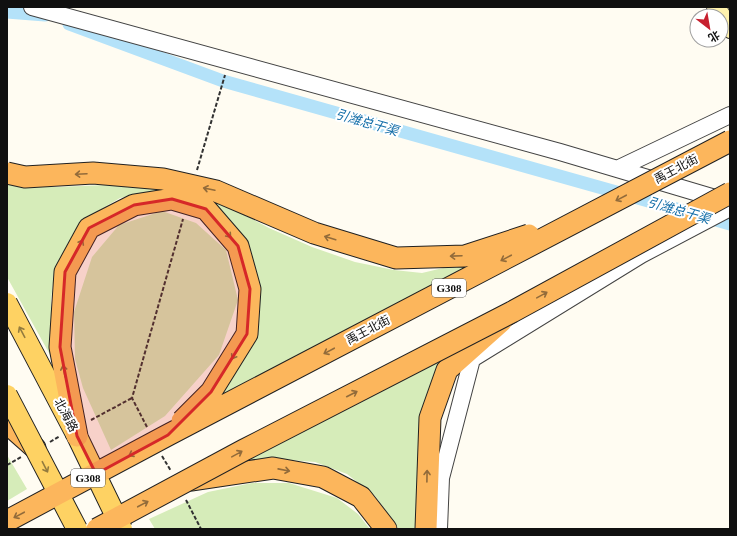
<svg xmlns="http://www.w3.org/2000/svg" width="737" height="536" font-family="'Times New Roman','Noto Sans SC',serif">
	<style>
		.green { fill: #d6ecb9 }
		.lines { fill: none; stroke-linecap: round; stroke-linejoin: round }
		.canal { stroke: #b4e2f9; stroke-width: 13 }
		.tertiary-casing { stroke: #434343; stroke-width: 18 }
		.secondary-casing { stroke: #323232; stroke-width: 20 }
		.trunk-casing { stroke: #212121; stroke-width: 23 }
		.path { stroke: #323232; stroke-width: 2; stroke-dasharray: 4 2; stroke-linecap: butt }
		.tertiary { stroke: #fff; stroke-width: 16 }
		.secondary { stroke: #fff2ad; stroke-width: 18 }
		.trunk { stroke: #fcb65c; stroke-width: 21 }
		.primary-bridge-casing { stroke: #212121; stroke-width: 22; stroke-linecap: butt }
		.trunk-bridge-casing { stroke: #212121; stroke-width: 23; stroke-linecap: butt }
		.primary-bridge { stroke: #fed263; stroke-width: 20 }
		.trunk-bridge { stroke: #fcb65c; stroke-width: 21 }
		.oneway { stroke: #926b3a }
		.oneway2 { stroke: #937b3e }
		.marked { fill: #d62828; fill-opacity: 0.2; stroke: #d62828; stroke-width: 3; stroke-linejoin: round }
		.labels { text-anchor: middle; stroke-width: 4; stroke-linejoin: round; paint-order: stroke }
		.shield { fill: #fff; stroke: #585858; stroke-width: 1 }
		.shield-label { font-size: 11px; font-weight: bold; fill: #101010 }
		.street-label { font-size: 12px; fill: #101010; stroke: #fff }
		.water-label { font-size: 13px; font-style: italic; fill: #126da8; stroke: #fff }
	</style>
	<rect width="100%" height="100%" fill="#fffcf2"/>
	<!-- green -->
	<path class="green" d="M7,181L22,185L55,187L133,184L185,191L237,211L269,228L312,247L355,262L394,270L422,273L506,253L206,409L233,377L258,334L259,296L223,216L159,191L120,198L90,216L68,243L54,274L51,300L54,362L7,277Z
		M162,211L196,223L226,250L238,300L219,355L165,416L111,450L83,388L75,359L74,312L92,257L119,225Z
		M476,336L440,371L419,529H398L396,524L375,496L347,474L315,462L276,459L232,465Z
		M7,455L27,489L7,501Z
		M252,483H289L337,498L358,514L370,529H155L149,519L208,492Z"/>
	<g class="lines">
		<!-- canal -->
		<path class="canal" d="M7,12L45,15
			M69,24L223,81L730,224"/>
		<!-- tertiary casing -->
		<g class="tertiary-casing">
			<path id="tertiary" d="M32,7L560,152L725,201
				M617,169L730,115
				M439,529L441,478L472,359L641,255L730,208"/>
		</g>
		<!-- secondary casing -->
		<g class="secondary-casing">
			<path id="secondary" d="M716,7L730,29"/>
		</g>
		<!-- trunk casing -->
		<g class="trunk-casing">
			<path id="trunk" d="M7,423L35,448
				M191,480L273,468L323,477L361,497L386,529
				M426,529L430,418L447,370L502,321"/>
		</g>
		<!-- path -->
		<path class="path" d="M197,170L225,75
			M91,420L132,398
			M147,427L132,398L183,219
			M50,442L60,436
			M162,456L171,471
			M7,465L21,457
			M186,500L201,529"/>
		<!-- tertiary -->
		<use href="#tertiary" class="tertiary"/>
		<!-- secondary -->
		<use href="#secondary" class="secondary"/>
		<!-- trunk -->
		<use href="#trunk" class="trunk"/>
		<!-- primary-bridge casing -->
		<g class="primary-bridge-casing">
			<path id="primary-bridge" d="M7,303L77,436L122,529
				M7,395L77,529"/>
		</g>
		<!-- trunk-bridge casing -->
		<g class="trunk-bridge-casing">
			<path id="trunk-bridge" d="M7,173L25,177L93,173L163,179L216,191L314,233L396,258L465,256L529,235
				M77,436L60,347L65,272L89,228L134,205L172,199L206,209L238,246L250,289L247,334L211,392L182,421
				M7,521L168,435L730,141
				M97,529L244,450L512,312L730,193"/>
		</g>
		<!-- primary-bridge -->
		<use href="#primary-bridge" class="primary-bridge"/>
		<!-- trunk-bridge -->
		<use href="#trunk-bridge" class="trunk-bridge"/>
	</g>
	<!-- one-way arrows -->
	<defs><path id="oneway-shaft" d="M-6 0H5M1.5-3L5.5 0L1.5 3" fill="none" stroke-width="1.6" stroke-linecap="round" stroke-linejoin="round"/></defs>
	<g class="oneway">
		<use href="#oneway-shaft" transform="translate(81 174) rotate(177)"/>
		<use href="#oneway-shaft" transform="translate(209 189) rotate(-168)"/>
		<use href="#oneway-shaft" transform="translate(621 198) rotate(152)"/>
		<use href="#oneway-shaft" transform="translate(227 233) rotate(50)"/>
		<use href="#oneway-shaft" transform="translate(330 238) rotate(-163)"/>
		<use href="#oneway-shaft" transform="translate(80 245) rotate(-62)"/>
		<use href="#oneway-shaft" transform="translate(456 256) rotate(178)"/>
		<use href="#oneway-shaft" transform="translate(506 258) rotate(152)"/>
		<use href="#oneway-shaft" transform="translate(542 295) rotate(-29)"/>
		<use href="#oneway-shaft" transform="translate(329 351) rotate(152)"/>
		<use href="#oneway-shaft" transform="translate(235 354) rotate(122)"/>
		<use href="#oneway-shaft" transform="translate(64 371) rotate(-101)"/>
		<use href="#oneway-shaft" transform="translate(352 394) rotate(-27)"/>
		<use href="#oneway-shaft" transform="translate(134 453) rotate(152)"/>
		<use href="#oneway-shaft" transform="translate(237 454) rotate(-29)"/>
		<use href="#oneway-shaft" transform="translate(284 470) rotate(11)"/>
		<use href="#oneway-shaft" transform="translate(427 476) rotate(-89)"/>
		<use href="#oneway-shaft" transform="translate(143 504) rotate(-28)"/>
		<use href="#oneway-shaft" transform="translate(19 515) rotate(152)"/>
	</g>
	<g class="oneway2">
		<use href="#oneway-shaft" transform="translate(22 332) rotate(-118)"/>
		<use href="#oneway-shaft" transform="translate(45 467) rotate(63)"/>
	</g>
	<!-- marked area -->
	<path class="marked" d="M172,199L206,209L238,246L250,289L247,334L211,392L168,435L96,474L77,436L60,347L65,272L89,228L134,205Z"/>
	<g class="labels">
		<!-- shield labels -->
		<g class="shield">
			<rect x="432" y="279" width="34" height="18" rx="3"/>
			<rect x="71" y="469" width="34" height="18" rx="3"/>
		</g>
		<g class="shield-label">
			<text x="449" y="292">G308</text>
			<text x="88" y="482">G308</text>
		</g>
		<!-- street labels -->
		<g class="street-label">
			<text transform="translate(676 169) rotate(-28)" y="4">禹王北街</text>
			<text transform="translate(368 330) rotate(-28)" y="4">禹王北街</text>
			<text transform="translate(66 415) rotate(62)" y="4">北海路</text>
		</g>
		<!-- water labels -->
		<g class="water-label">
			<text transform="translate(367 122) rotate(16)" y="5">引潍总干渠</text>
			<text transform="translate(679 210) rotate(16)" y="5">引潍总干渠</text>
		</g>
	</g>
	<!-- border -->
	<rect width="737" height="536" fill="none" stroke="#101010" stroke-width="16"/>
	<!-- north arrow -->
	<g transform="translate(709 28) rotate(149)"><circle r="19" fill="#ffffff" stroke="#9f9f9f"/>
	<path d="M0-3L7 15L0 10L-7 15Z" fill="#c7202f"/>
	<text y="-6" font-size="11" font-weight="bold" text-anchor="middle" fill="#101010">北</text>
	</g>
</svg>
